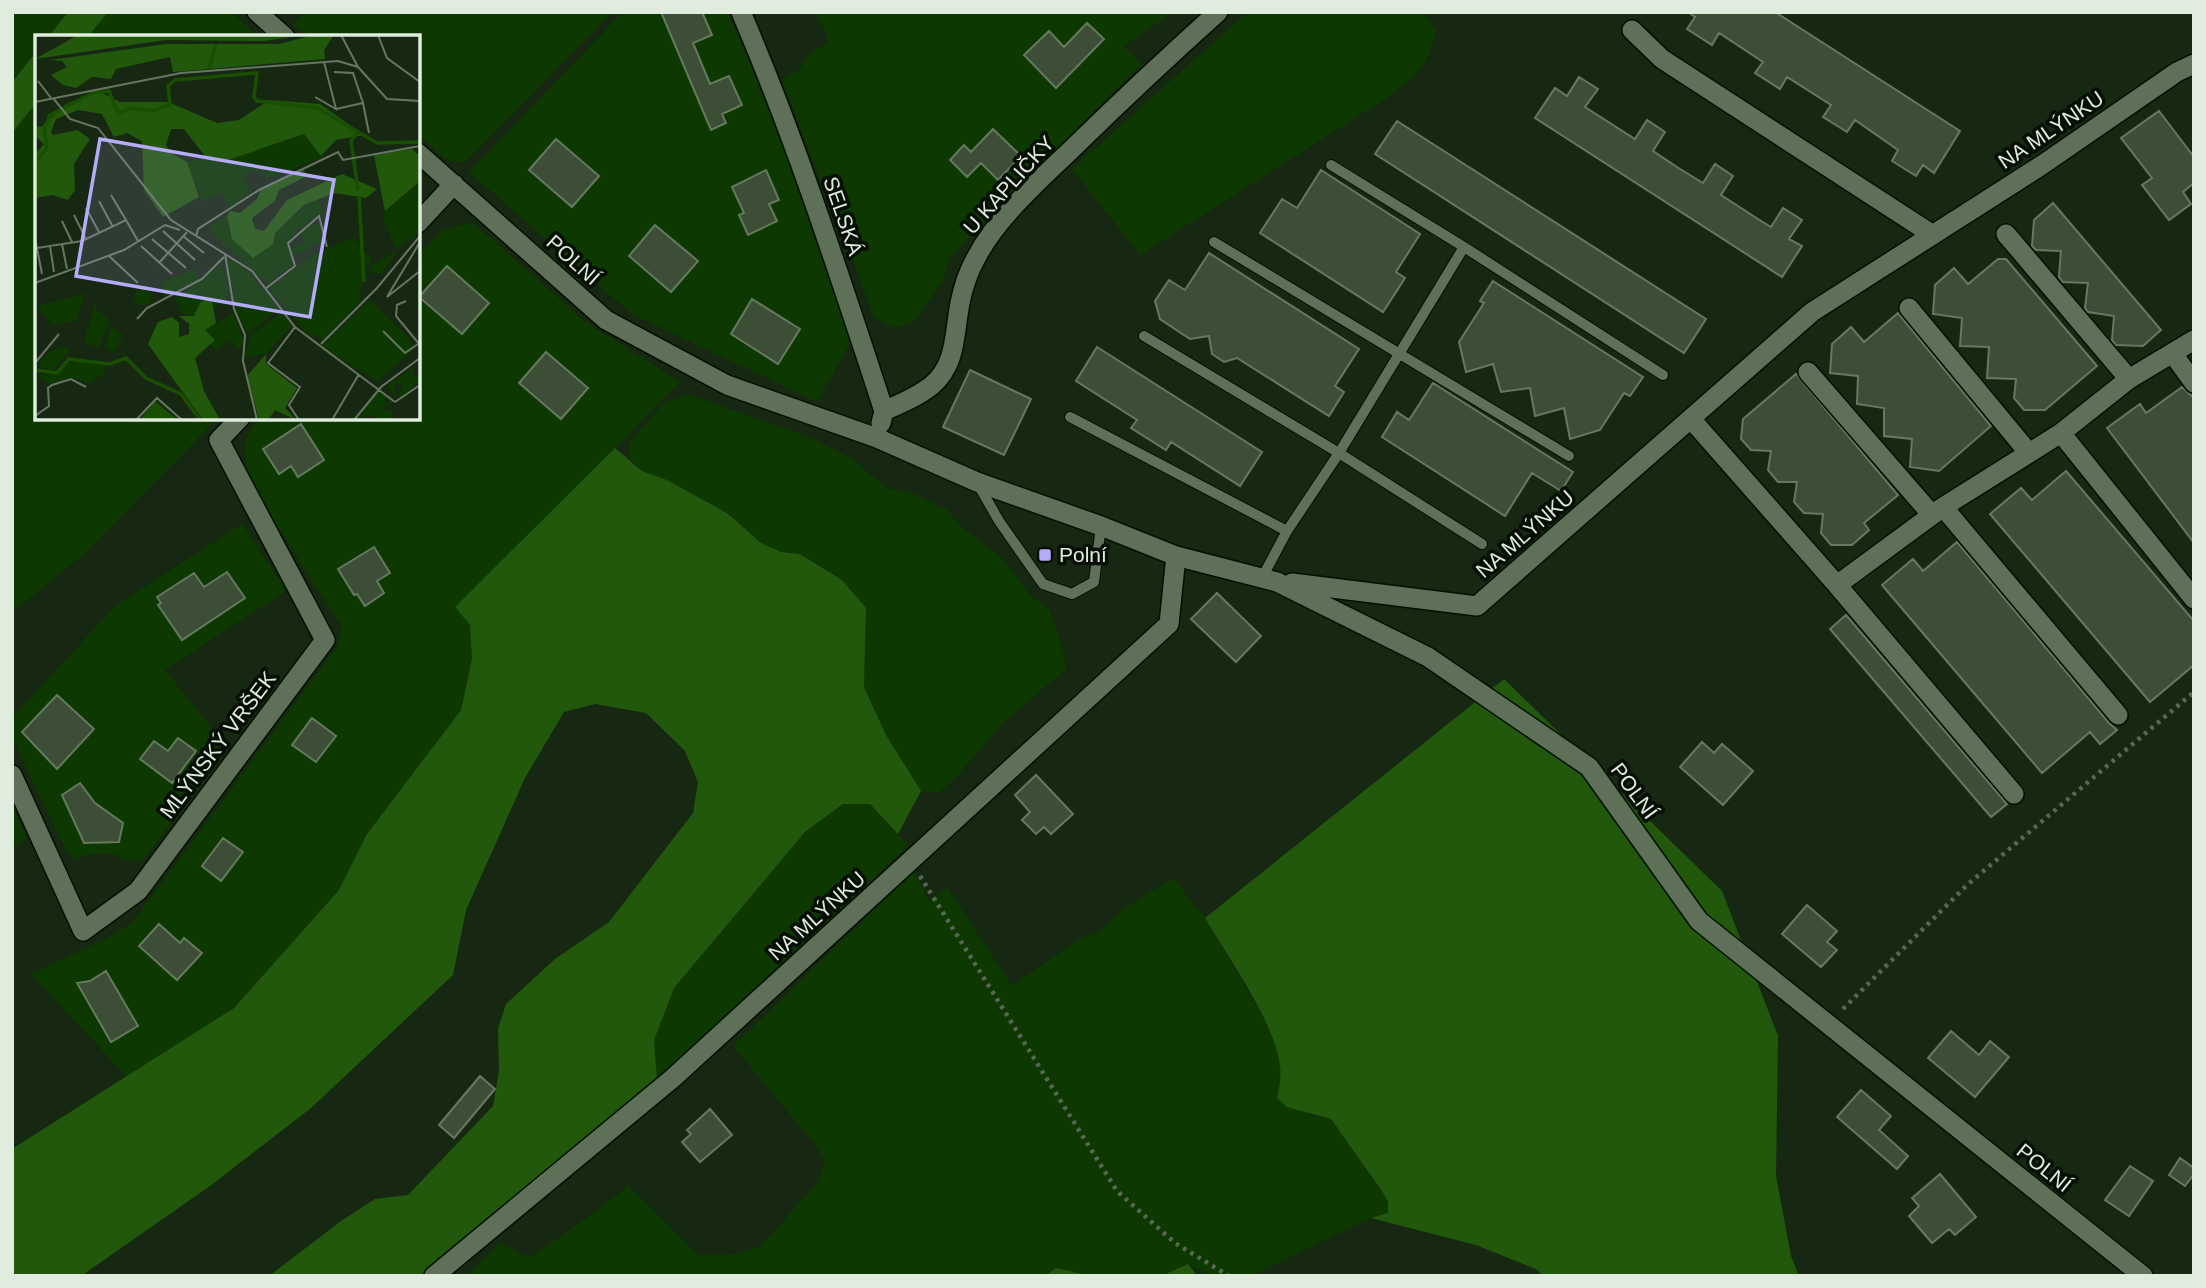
<svg xmlns="http://www.w3.org/2000/svg" width="2206" height="1288" font-family="Helvetica,sans-serif">
	<style>
		.green { fill: #0d3800 }
		.forest { fill: #22580c }
		.building { fill: #3c4f36; stroke: #65795f; stroke-width: 2 }
		.lines { fill: none; stroke-linecap: round; stroke-linejoin: round }
		.service-casing { stroke: #031000; stroke-width: 12 }
		.minor-casing { stroke: #031000; stroke-width: 22 }
		.path { stroke: #576753; stroke-width: 4.5; stroke-dasharray: 3.5 5; stroke-linecap: butt }
		.service { stroke: #5e7158; stroke-width: 10 }
		.minor { stroke: #5e7158; stroke-width: 19 }
		.poi-dot { fill: #b5acf9; stroke: #070e05; stroke-width: 2.5 }
		.labels { text-anchor: middle; stroke-width: 7; stroke-linejoin: round; paint-order: stroke }
		.street-label { font-size: 21px; fill: #e0ecdd; stroke: #070e05 }
		.poi-label { font-size: 21px; fill: #e0ecdd; stroke: #070e05; text-anchor: start }
		.inset-river { fill: none; stroke: #184f00; stroke-width: 3.5 }
		.inset-road { fill: none; stroke: #677663; stroke-width: 2 }
		.view { fill: #b5acf9; fill-opacity: 0.15; stroke: #b5acf9; stroke-width: 3.5 }
		.inset-edge { fill: none; stroke: #e0ecdd; stroke-width: 3.5 }
	</style>
	<rect width="100%" height="100%" fill="#172812"/>
	<!-- green -->
	<path class="green" d="M12,12H68L48,37H37V51L12,82Z
		M108,12H231L259,37H88Z
		M308,12H613L466,161C446,167 432,146 418,134V37H309L294,25L298,18Z
		M623,12H727C775,119 815,228 853,338L817,402L632,314L469,172Z
		M814,12H943V15L947,12H1173L1124,46L1141,64L948,259L944,279L914,322L895,328L874,318L844,234L836,230L829,203L782,79L800,69L808,56L827,43V34Z
		M1248,12H1423L1436,31C1426,71 1416,75 1385,99L1140,255L1072,169Z
		M37,102V418H218L84,554L20,606L12,608V133Z
		M472,222L587,323L680,382L505,561L456,607L470,625L472,659L461,710L367,834L339,890L234,1008L127,1077L31,974L111,936L131,924L337,647L342,627L252,486C244,463 240,438 259,418H418V255L443,230Z
		M688,394L811,438L853,459L886,488L912,493L947,510L961,526L1002,558L1030,595L1050,611L1064,654L1066,669L1001,725L957,776L939,793L921,791L886,735L864,687L866,608L842,580L801,554L781,552L761,543L727,513L667,480L642,471L630,458V442L664,403Z
		M242,524L286,591L165,670L227,747L145,858C130,865 126,858 112,854C101,851 86,856 76,859L66,851L12,737V718L115,606Z
		M843,804H870L908,846L657,1079L654,1040L673,988L805,832Z
		M12,806L27,839L12,846Z
		M914,871L929,901L947,887L1012,986L1081,938L1099,932L1123,909L1173,878L1205,918L1270,1029L1280,1060L1281,1082L1310,1115L1331,1119L1382,1191L1388,1203V1213L1371,1218L1251,1276H1211L1188,1264L1159,1276H1092L1057,1268L1045,1276H467L500,1243L530,1258L610,1201L628,1185L698,1255H730L759,1248L819,1181L825,1161L814,1143L733,1046Z"/>
	<!-- forest -->
	<path class="forest" d="M68,12H108L88,37H48Z
		M37,51V102L12,133V82Z
		M615,448L642,471L667,480L727,513L761,543L781,552L800,554L842,580L866,608L864,687L886,735L921,791L898,834L870,804H843L805,832L674,988L654,1040L657,1079L422,1276H269L341,1221L375,1199L408,1195L493,1106L499,1071L498,1029L506,1004L555,959L609,922L693,813L698,782L685,751L646,713L595,704L564,712L525,778L466,910L453,975L311,1108L210,1186L81,1276H12V1149L234,1008L339,890L367,834L461,710L472,659L470,625L455,607Z
		M1504,679L1722,891L1778,1036L1776,1176L1791,1256L1799,1276H1543L1536,1269L1476,1245L1371,1218L1388,1213V1202L1382,1191L1331,1119L1287,1107L1277,1098C1280,1085 1282,1073 1279,1060C1271,1017 1228,957 1205,918Z
		M1188,1264L1198,1276H1159H1161Z
		M1056,1268L1092,1276H1045Z"/>
	<!-- building -->
	<path class="building" d="M661,12H702L712,35L693,43L710,84L729,76L742,105L722,114L726,123L711,130Z
		M1688,12H1775L1960,131L1934,173L1923,165L1916,176L1892,161L1898,150L1855,120L1847,132L1823,117L1831,105L1787,77L1780,89L1755,73L1763,62L1719,33L1712,45L1687,29L1695,17Z
		M1087,23L1104,39L1056,88L1024,55L1049,31L1064,47Z
		M1579,77L1598,89L1585,107L1635,139L1647,120L1665,132L1653,151L1680,169L1703,183L1715,164L1733,176L1721,195L1758,219L1771,227L1783,208L1802,220L1789,239L1802,246L1782,277L1535,118L1555,88L1567,96Z
		M2159,111L2194,157V183L2183,192L2191,204L2169,220L2142,185L2152,178L2121,138Z
		M1397,121L1706,319L1684,353L1375,154Z
		M993,129L1021,156L998,180L981,163L967,177L950,160L964,145L971,152Z
		M556,139L599,176L572,207L529,170Z
		M766,170L779,200L769,204L777,221L748,235L739,215L744,213L732,187Z
		M1321,170L1420,234L1396,272L1405,278L1383,312L1260,233L1282,199L1297,208Z
		M2053,203L2161,330L2143,346L2116,345L2112,340L2114,316L2088,312L2085,308L2088,283L2063,282L2059,277L2061,251L2036,250L2032,246L2034,220Z
		M655,225L698,261L671,292L629,256Z
		M1209,253L1359,349L1335,386L1344,392L1329,416L1237,358L1224,362L1212,354L1209,336L1190,339L1160,319L1155,301L1169,280L1185,290Z
		M1998,259H2006L2097,366L2045,410H2024L2014,398L2016,379L1987,378L1989,347L1960,346L1962,318L1933,314L1935,285L1954,268L1968,284Z
		M447,266L489,303L462,334L419,297Z
		M1493,281L1643,377L1630,396L1624,393L1600,430L1570,439L1564,408L1535,416L1530,388L1501,392L1493,364L1466,372L1459,342L1484,303L1480,301Z
		M752,299L800,329L778,364L731,334Z
		M1898,313L1991,426L1939,471L1910,467L1912,439L1884,436V408L1857,404L1858,376L1830,373L1832,344L1851,327L1864,342Z
		M1097,347L1262,452L1240,486L1171,442L1166,450L1131,428L1137,420L1076,381Z
		M546,352L588,388L561,419L519,383Z
		M970,370L1031,399L1004,455L943,427Z
		M1796,374L1898,495L1864,523L1869,530L1852,545H1831L1821,533L1823,514L1804,513L1794,502L1797,482H1778L1768,470L1771,451L1751,450L1741,439L1743,419Z
		M1433,383L1573,472L1561,491L1532,473L1505,516L1382,437L1397,412L1409,420Z
		M2182,387L2194,398V543L2107,428L2140,404L2146,413Z
		M301,424L324,460L298,477L291,466L279,474L263,449Z
		M2066,471L2194,621V665L2150,702L1990,514L2021,488L2032,500Z
		M1957,542L2109,723L2117,730L2100,744L2090,732L2042,773L1882,585L1913,559L1923,571Z
		M374,547L390,573L377,581L384,593L365,606L357,594L354,595L338,569Z
		M227,572L245,598L182,640L158,605L161,603L157,597L194,573L204,587Z
		M1217,593L1261,636L1236,662L1191,619Z
		M1846,615L2007,804L1991,817L1830,629Z
		M57,695L94,729L57,769L22,732Z
		M312,718L336,736L316,762L292,745Z
		M178,738L196,751L172,783L140,759L154,741L168,751Z
		M1702,742L1714,753L1722,744L1753,771L1723,805L1680,767Z
		M1036,775L1073,814L1051,834L1044,827L1036,834L1022,820L1030,812L1015,795Z
		M80,783L95,803L123,823L119,842L84,843L62,795Z
		M223,838L243,852L221,881L202,866Z
		M1807,905L1837,931L1827,942L1837,950L1821,967L1782,934Z
		M159,924L180,943L184,938L202,953L177,980L139,946Z
		M106,971L138,1026L111,1042L77,983L90,981Z
		M1951,1031L1979,1055L1990,1041L2009,1057L1975,1097L1928,1058Z
		M480,1076L495,1089L454,1138L439,1125Z
		M1861,1090L1891,1116L1879,1130L1908,1156L1897,1169L1837,1117Z
		M710,1109L732,1135L700,1162L682,1142L691,1134L687,1130Z
		M2180,1158L2194,1168V1174L2185,1186L2169,1175Z
		M2130,1166L2153,1181L2129,1216L2105,1200Z
		M1940,1174L1976,1217L1955,1235L1949,1229L1932,1243L1909,1216L1919,1206L1912,1198Z"/>
	<g class="lines">
		<!-- service casing -->
		<g class="service-casing">
			<path id="service" d="M1331,165L1464,247L1663,375
				M1214,242L1569,456
				M1144,336L1339,453L1482,544
				M1070,417L1287,531
				M979,486L999,521L1043,584L1072,594L1094,582L1101,526
				M1262,578L1287,531L1339,453L1464,247"/>
		</g>
		<!-- minor casing -->
		<g class="minor-casing">
			<path id="minor" d="M257,12L285,37
				M741,12C797,143 840,277 884,411L881,423
				M1632,30L1662,59L1933,235
				M418,153L606,320L727,385L877,438L977,482L1101,526L1176,556L1277,582L1428,657L1589,767L1699,921L2143,1276
				M418,223L454,184
				M2006,234L2129,379
				M1909,308L2028,452
				M2173,354L2194,383
				M1808,372L1932,515
				M884,411C900,404 917,397 931,386C957,365 954,333 960,303C963,288 968,272 976,258C997,217 1041,179 1074,147C1121,101 1169,56 1218,12
				M1691,419L1837,585L1943,507L2061,433L2129,379L2194,340
				M2061,433L2194,599
				M1943,507L2118,715
				M1292,583L1477,606L1812,312L2042,165L2177,72L2194,64
				M1837,585L2014,794
				M12,775L83,931L138,891L325,640L219,440L240,418
				M434,1276L673,1078L1169,624L1176,556"/>
		</g>
		<!-- path -->
		<path class="path" d="M920,876L1117,1191L1175,1243L1229,1276
			M1843,1009L1967,885L2194,692"/>
		<!-- service -->
		<use href="#service" class="service"/>
		<!-- minor -->
		<use href="#minor" class="minor"/>
	</g>
	<!-- markers -->
	<rect class="poi-dot" x="1038" y="548" width="14" height="14" rx="3.5"/>
	<g class="labels">
		<!-- street labels -->
		<g class="street-label">
			<text transform="translate(2051 130) rotate(-34)" y="7">NA MLÝNKU</text>
			<text transform="translate(1009 185) rotate(-48)" y="7">U KAPLIČKY</text>
			<text transform="translate(843 216) rotate(71)" y="7">SELSKÁ</text>
			<text transform="translate(573 260) rotate(42)" y="7">POLNÍ</text>
			<text transform="translate(1525 534) rotate(-41)" y="7">NA MLÝNKU</text>
			<text transform="translate(218 745) rotate(-53)" y="7">MLÝNSKÝ VRŠEK</text>
			<text transform="translate(1634 791) rotate(54)" y="7">POLNÍ</text>
			<text transform="translate(817 916) rotate(-42)" y="7">NA MLÝNKU</text>
			<text transform="translate(2044 1168) rotate(39)" y="7">POLNÍ</text>
		</g>
		<!-- poi labels -->
		<g class="poi-label">
			<text x="1059" y="562">Polní</text>
		</g>
	</g>
	<!-- overview -->
	<g transform="translate(35 35)">
		<rect width="385" height="385" fill="#172812"/>
		<path d="M269,99L286,121L284,124L231,144L225,136L218,135L209,143L217,157L194,172L186,158L167,167L151,127L168,123L187,127ZM385,146V199L361,213L346,180ZM282,165L290,178L279,181L252,207L258,230L232,249L175,197V191L192,181L195,201L217,223L238,209L240,198L256,181ZM278,188L284,190L288,205L259,222L256,214L270,208L265,198ZM318,202L337,226L327,235L332,244L326,248L324,268L287,307L280,299L275,303L234,253L277,221ZM364,214L347,238L338,239L334,232ZM196,224L214,237L229,255L225,258L231,256L244,274L213,299L201,277L191,230ZM184,231L188,232L194,259L189,267L176,275L175,264L165,268L159,281L147,278L140,264ZM159,233L165,244L129,263L126,248ZM99 262a9 9 0 1 1 18 0a9 9 0 1 1-18 0ZM50,258L41,286L18,289L1,272ZM61,265V274L75,285L63,313L49,307ZM335,265L373,302L378,315L343,346L286,312ZM247,277L257,291L231,319L209,322L216,300ZM198,278L209,308L203,315L195,304L181,315L175,310L180,305L170,295ZM76,292L89,300L79,317L70,313ZM30,312L34,316L18,336L1,331L17,315ZM46,325L70,331L69,339L54,349L37,342L15,349L1,339L22,340L29,329ZM379,331L377,341H385V345L364,363L367,349H359L362,361L358,363L361,361L352,351ZM343,356L352,361L347,375H356L352,362L356,367V385H342L336,379L322,385Z" fill="#0d3800"/>
		<path d="M43,0H269L230,6L131,5L0,24ZM279,0H299L289,15L290,24L138,37L135,22L81,34L76,44L57,42L41,53L28,50L16,40L32,32L27,26L15,25L131,9H244ZM63,56L85,67H133L182,88L204,85L234,65L285,69L329,100L301,105L286,121L269,99L187,127L173,125L149,94H136L131,110L136,118L152,127L164,162L128,182L109,155L107,106L92,98L79,102L67,79L43,75L21,84L16,97L18,100L42,95L55,104L39,129L40,155L33,165L17,160L0,163V119L9,109L0,101V91L6,92L31,69ZM377,114L385,121V146L350,176L339,120ZM268,134L272,141L244,155L240,166L217,183L220,194L229,196L252,165L307,139L342,154L331,163L299,158L269,170L240,198L238,209L218,223L197,204L192,181L195,176L205,178L222,164L226,155ZM176,262L181,288L170,295L180,305L160,323L169,356L185,385H168L113,309L123,287L137,282L144,288V302L154,299V289L144,281H159L165,268ZM231,319V329L262,353L250,373L261,385L240,375L233,385H224L212,341Z" fill="#22580c"/>
		<path d="M120,366L143,385H105Z" fill="#184f00"/>
		<path class="inset-river" d="M174,34L181,9M322,97L316,106L323,155M0,127L12,113L9,94L15,80L58,58L74,56L83,78L97,73L118,76L135,69L133,51L140,45L222,38L219,62L222,66L282,73L342,108L385,107M324,161L329,247M0,335L22,338L34,324L75,329L91,323L111,343L146,359L165,385"/>
		<path class="inset-road" d="M306,0L323,32M343,0L352,23L385,47M299,37L318,38L328,68L301,74M3,46L16,63M280,62L301,74L289,27M18,63L35,84L63,93L136,185L217,236L260,292L360,367M0,67L146,38L303,26L323,32L352,64L385,66M328,68L334,98M76,160L91,185M64,166L78,192M51,173L64,197M39,180L51,204M27,186L37,207M128,196L160,225M148,201L169,218M161,201L163,194L224,155L303,117L308,125L385,111M117,204L151,233M385,207L352,262L385,236M1,208L7,239M27,209L32,234M15,211L19,237M106,211L137,239M2,213L47,206L91,185L103,206M190,219L199,274L210,300L208,326L222,385M74,221L103,248M124,228L152,197M0,248L89,215L130,190L145,195M230,254L260,231L253,208L284,181L292,212M371,266L362,270L361,281L385,310M102,284L112,273L167,244L189,222M260,292L233,328L265,352L254,370L264,385M348,296L370,318L383,309M286,309L342,253L385,201M0,328L24,299M360,367L385,350M0,381L14,371L13,353L17,350L36,344L51,352M101,385L122,363L147,385M297,385L324,339M319,385L346,352L385,323"/>
		<path class="view" d="M65,104L299,145L275,282L41,241Z"/>
		<rect width="385" height="385" class="inset-edge"/>
	</g>
	<!-- border -->
	<rect width="2206" height="1288" fill="none" stroke="#e0ecdd" stroke-width="28"/>
</svg>
